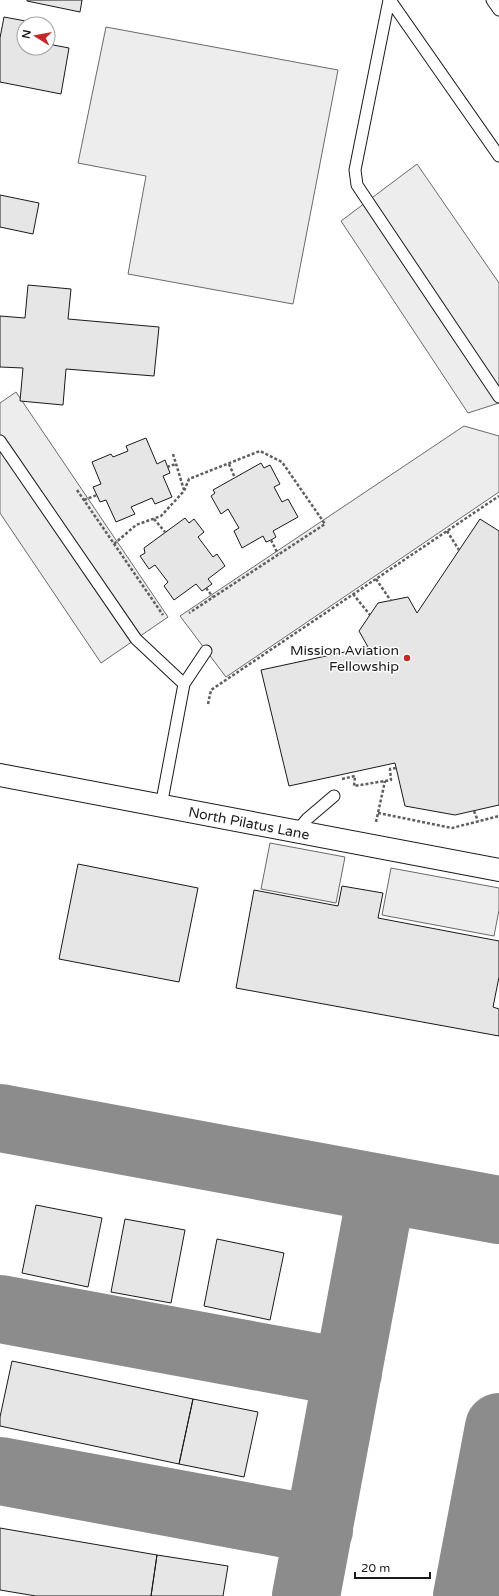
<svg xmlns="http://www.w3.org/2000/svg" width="499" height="1596" font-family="'Varela Round',sans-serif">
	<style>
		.built { fill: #ededed; stroke: #6a6a6a }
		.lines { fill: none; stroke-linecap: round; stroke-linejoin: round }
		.taxiway { stroke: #8c8c8c; stroke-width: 68 }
		.building { fill: #e6e6e6; stroke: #1a1a1a }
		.lane-casing { stroke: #1a1a1a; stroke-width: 13 }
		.street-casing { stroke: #1a1a1a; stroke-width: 24 }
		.path { stroke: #5f5f5f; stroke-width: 2.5; stroke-dasharray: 3 2; stroke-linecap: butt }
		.lane { stroke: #fff; stroke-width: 11 }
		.street { stroke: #fff; stroke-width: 22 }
		.poi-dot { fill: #c62828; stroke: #fff; stroke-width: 1.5 }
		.labels { text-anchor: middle; stroke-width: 3; stroke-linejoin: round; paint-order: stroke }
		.poi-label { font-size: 14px; fill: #1a1a1a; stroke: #fff; text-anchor: end }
		.street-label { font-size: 14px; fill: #1a1a1a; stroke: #fff }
	</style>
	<rect width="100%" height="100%" fill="#fff"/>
	<!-- built -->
	<path class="built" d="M106,27L338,70L293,304L128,274L146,176L78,163Z
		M417,164L499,283V403L468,413L341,221Z
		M16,392L168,617L101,663L0,513V403Z
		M464,426L499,436V492L226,677L180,616Z
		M270,843L345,857L336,903L261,889Z
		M391,868L499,888V910L494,936L382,915Z"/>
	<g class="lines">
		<!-- taxiway -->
		<path class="taxiway" d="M0,1118L499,1210
			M0,1309L348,1373
			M0,1471L319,1530
			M306,1596L382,1189
			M467,1596L499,1427"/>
	</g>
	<!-- building -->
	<path class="building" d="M27,0H82L80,12L27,1Z
		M4,17L31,22V24H24V48H48V44L69,48L61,94L0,82V38Z
		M0,195L39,203L33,234L0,227Z
		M28,285L71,289L68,319L159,327L154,376L66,369L63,405L20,401L23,368L0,367V316L25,318Z
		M146,438L157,464L165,460L170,473L163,476L172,497L155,504L152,498L131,507L135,514L116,522L106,500L100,502L93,487L101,484L92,462L111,454L113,457L128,451L126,446Z
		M261,463L264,468L270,465L280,484L274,487L282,502L288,499L298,517L273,531L276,537L271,540L266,542L263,536L242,548L234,531L239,528L228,509L221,514L211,496L215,493L213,490Z
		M185,518L189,523L194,519L204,532L198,537L213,557L217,554L225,566L208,579L212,584L202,591L196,584L174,600L164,586L168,582L155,565L149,569L140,556L145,553L144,548Z
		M480,519L499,531V805L455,815L405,806L395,763L289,786L261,670L368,647L359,631L378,603L408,597L417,613Z
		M78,864L198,888L179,982L59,959Z
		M342,886L383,893L378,918L499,941V977L493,1007L499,1009V1036L236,988L254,890L338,906Z
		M36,1205L102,1218L88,1287L22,1273Z
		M125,1219L185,1230L171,1303L111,1292Z
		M217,1239L284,1253L270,1320L204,1306Z
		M12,1361L193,1399L179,1464L0,1426V1417Z
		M193,1399L258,1412L244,1477L179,1464Z
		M0,1528L157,1555L151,1596H36L0,1590Z
		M157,1555L228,1566L223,1596H151Z"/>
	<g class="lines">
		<!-- lane casing -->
		<g class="lane-casing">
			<path id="lane" d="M389,0L355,170L357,185L499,397
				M390,0L499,156
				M492,0L499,10
				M0,441L136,639L184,684
				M161,806L184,684L206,651
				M296,832L307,819L334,796"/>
		</g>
		<!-- street casing -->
		<g class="street-casing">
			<path id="street" d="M0,775L499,870"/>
		</g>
		<!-- path -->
		<path class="path" d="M173,454L184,490
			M229,464L235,478
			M167,467L176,464
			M77,490L163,615
			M84,500L97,495
			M154,519L165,532
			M447,531L459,550
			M271,540L278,554
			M114,544L136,525L161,516L184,491L189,479L260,451L282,462L325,524L189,613
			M376,579L391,601
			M206,588L213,597
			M353,594L370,615
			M208,704L211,690L499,496
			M342,779L355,776L354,786L391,780L390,769L396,768
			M474,811L478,821
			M378,813L452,828L499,816
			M376,822L385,781"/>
		<!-- lane -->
		<use href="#lane" class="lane"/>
		<!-- street -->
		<use href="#street" class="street"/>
	</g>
	<!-- markers -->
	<circle class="poi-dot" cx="407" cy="658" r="4"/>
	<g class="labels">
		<!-- poi labels -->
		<g class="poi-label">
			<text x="399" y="655">Mission Aviation<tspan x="399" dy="16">Fellowship</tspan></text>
		</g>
		<!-- street labels -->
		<g class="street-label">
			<text transform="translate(249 823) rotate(11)" y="5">North Pilatus Lane</text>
		</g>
	</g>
	<!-- north arrow -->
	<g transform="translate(36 36) rotate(281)"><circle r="19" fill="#ffffff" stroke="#a3a3a3"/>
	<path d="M0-3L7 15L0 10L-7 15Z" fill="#c62828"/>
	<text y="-6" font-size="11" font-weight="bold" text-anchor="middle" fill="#1a1a1a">N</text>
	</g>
	<!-- scale -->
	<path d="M355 1572v6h75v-6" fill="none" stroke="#1a1a1a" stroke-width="2"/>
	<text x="361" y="1572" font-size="12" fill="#1a1a1a" stroke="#ffffff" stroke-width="3" paint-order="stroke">20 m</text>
</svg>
